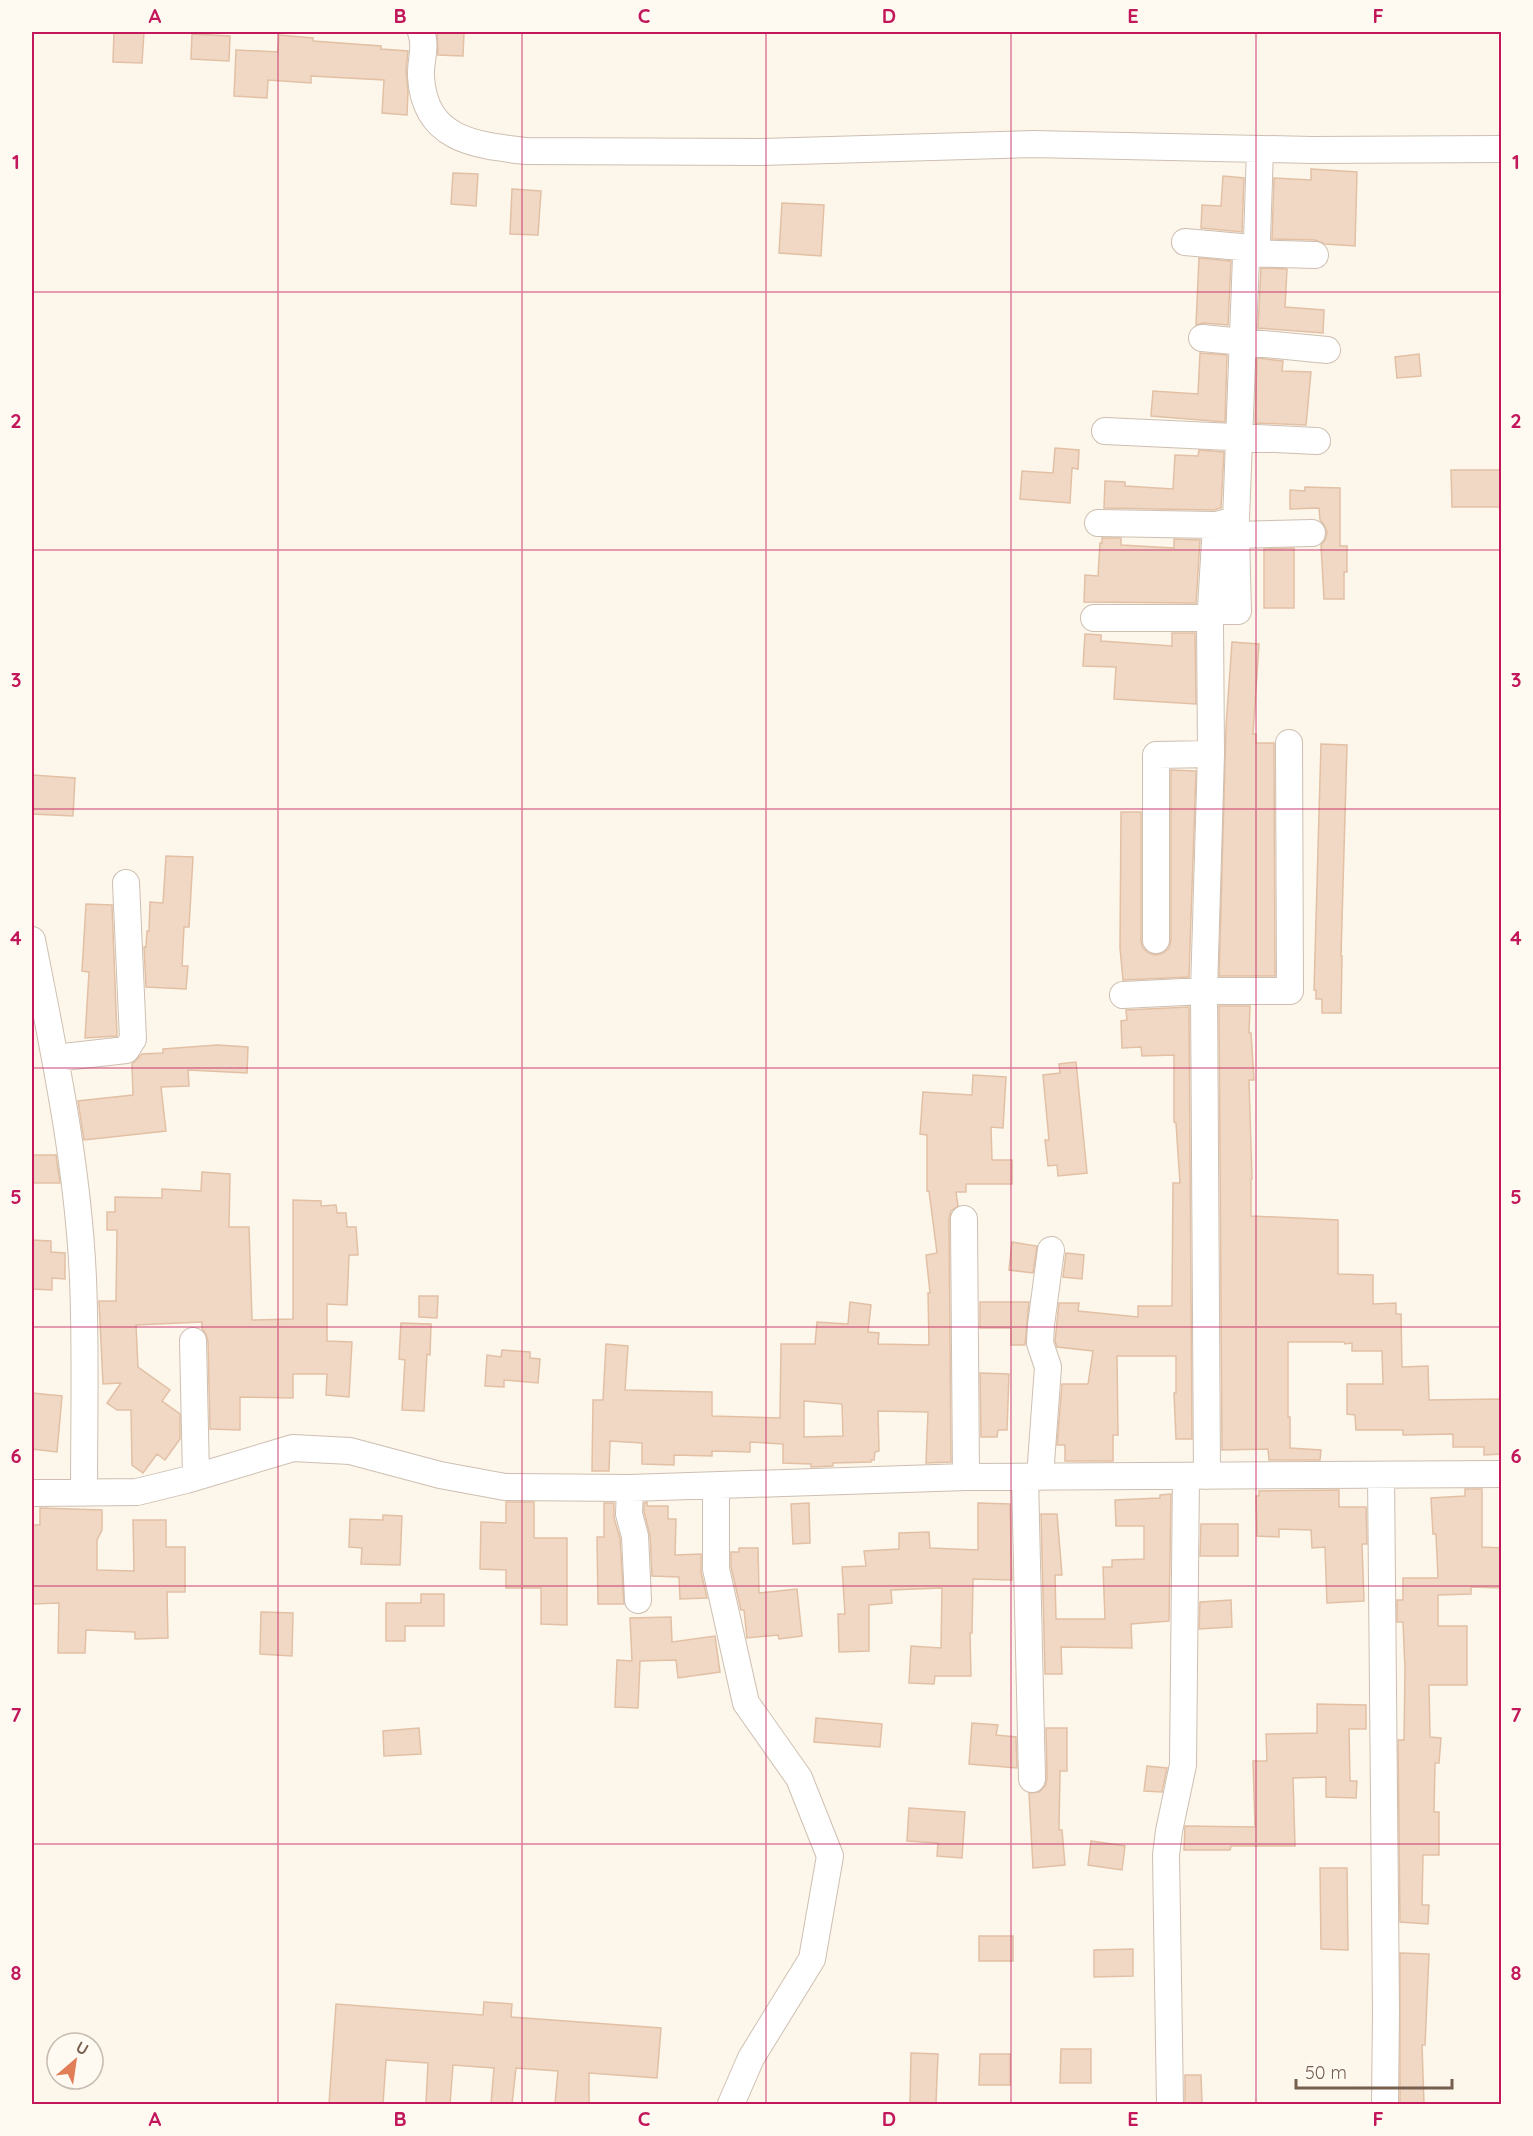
<svg xmlns="http://www.w3.org/2000/svg" width="1533" height="2136" font-family="Quicksand,sans-serif">
	<style>
		.building { fill: #f0d8c4; stroke: #e2c0a5; stroke-width: 1.5; fill-rule: evenodd }
		.lines { fill: none; stroke-linecap: round; stroke-linejoin: round }
		.minor-casing { stroke: #cebfb1; stroke-width: 28 }
		.minor { stroke: #fff; stroke-width: 26 }
		.grid { fill: none; stroke: #c2185b; stroke-width: 1.5; stroke-opacity: 0.55 }
		.neatline { fill: none; stroke: #c2185b; stroke-width: 2 }
		.grid-label { font-size: 20px; text-anchor: middle; font-weight: bold; fill: #c2185b }
	</style>
	<rect width="100%" height="100%" fill="#fcf6eb"/>
	<!-- building -->
	<path class="building" d="M114,32H144L142,63L113,62Z
		M437,32H464L463,56L438,55Z
		M192,34L230,36L229,61L191,59Z
		M279,35L313,38V41L381,46V49L408,51L406,71L408,92L407,115L382,113L384,80L311,76V83L268,80L267,98L234,96L236,50L278,52Z
		M1311,169L1357,172L1355,246L1325,244L1315,240L1272,239L1274,178L1311,180Z
		M453,173L478,174L476,206L451,204Z
		M1223,176L1244,178L1242,232L1201,228L1202,205L1221,206Z
		M512,189L541,191L538,235L510,234Z
		M782,203L824,205L821,256L779,253Z
		M1199,258L1231,261L1228,325L1203,323L1196,325Z
		M1261,268L1287,269L1285,307L1324,310L1323,333L1258,328Z
		M1200,353L1227,355L1225,422L1151,416L1153,391L1198,394Z
		M1419,354L1421,376L1397,378L1395,357Z
		M1257,358L1283,361L1282,371L1311,372L1306,425L1255,423Z
		M1055,448L1079,450L1078,469L1072,468L1070,503L1020,499L1022,471L1053,473Z
		M1199,450L1224,452L1221,508L1214,510L1104,508L1105,481L1125,482V486L1173,489L1175,455L1198,456Z
		M1451,470H1502V507H1452Z
		M1305,487L1340,488V546H1347V572H1344V599H1324L1321,545L1325,540L1327,532L1324,525L1320,520L1319,508L1290,509V490L1305,491Z
		M1102,538H1121V545L1174,548V539L1200,540L1196,603L1084,602L1085,575L1098,576L1100,543H1102Z
		M1294,548V608H1264V549Z
		M1172,633H1195L1196,704L1114,699L1116,667L1083,666L1085,634L1101,635V641L1172,646Z
		M1232,642L1259,644L1253,734H1256V743H1274L1275,976H1219L1226,727Z
		M1321,744L1347,745L1341,956H1342L1341,1013H1322V999H1316V990H1314Z
		M1171,770L1196,771L1189,977L1123,980L1120,948L1121,812H1141V941L1143,948L1149,953L1155,955L1163,953L1169,948L1171,940Z
		M32,775L75,778L73,816L32,814Z
		M166,856L193,857L189,927H184L182,966H188L186,989L146,987L144,947H146L147,931H149L150,902L163,903Z
		M86,904L112,905L117,1036L85,1038L89,972L82,971Z
		M1219,1006H1250L1249,1033H1251L1254,1080H1249L1252,1179H1251V1216L1338,1220V1274L1373,1275V1304L1396,1303V1314H1401L1402,1367L1428,1366L1429,1400L1502,1399V1454L1484,1455V1447H1453V1434L1403,1435V1430H1356L1355,1415L1347,1414V1384H1383L1382,1351H1352V1343L1345,1344L1344,1342H1288V1417H1290V1448L1321,1450L1320,1460H1269L1268,1449L1222,1450Z
		M1189,1007L1192,1439H1176L1174,1393H1176V1356H1117L1118,1435H1113V1461H1065V1445H1057L1062,1384H1088L1093,1351L1057,1347L1055,1341L1059,1303H1079L1078,1311L1138,1317V1306H1172L1173,1183H1180L1176,1123L1174,1122V1055L1142,1056L1141,1047L1122,1048L1121,1021L1127,1020L1126,1010Z
		M217,1045L248,1047L247,1073L188,1070L189,1086L161,1087L166,1131L84,1140L78,1101L133,1095L132,1064L142,1054L163,1053V1049Z
		M1076,1062L1087,1173L1058,1176L1057,1165L1048,1166L1045,1140H1049L1043,1075L1060,1073L1059,1064Z
		M973,1075L1006,1077L1003,1128L991,1127L992,1160H1012V1184H966V1192H956L958,1206L951,1211L949,1219L951,1462L926,1463L928,1412L878,1411L879,1451L875,1452L874,1460H871V1462L833,1463V1466L811,1467V1464L783,1463V1444L750,1442V1452L712,1451V1456L674,1455V1465L642,1464V1443L610,1441L609,1471H592L593,1400H603L606,1344L628,1346L625,1390L712,1392V1416L780,1418L781,1344H815L817,1322L848,1324L850,1302L871,1305L868,1332L879,1333L878,1344L929,1345L928,1293H930L926,1255L937,1253L929,1191H927V1135L920,1134L923,1092L972,1095ZM804,1401L842,1404L843,1436L804,1437Z
		M32,1155H56L60,1183H32Z
		M202,1172L230,1174L229,1227H249L252,1320L293,1319V1200L321,1201V1206L336,1205L337,1213H346L347,1227H356L358,1255H349L347,1305L327,1304V1341L352,1342L349,1397L326,1395L327,1374H293V1398L240,1397V1430L210,1429L208,1341L206,1334L202,1329V1322L136,1325L138,1367L170,1390L162,1401L180,1414V1439L165,1460L157,1454L143,1473L132,1465L131,1410H117L107,1403L121,1383L103,1384L99,1301H116L117,1230H107V1212H115V1197L162,1198V1189L201,1191Z
		M32,1240L51,1241V1252L65,1253V1279L52,1278V1290L32,1289Z
		M1012,1242L1037,1246L1033,1273L1009,1270Z
		M1066,1253L1084,1255L1082,1279L1063,1277Z
		M419,1296H438L437,1318L419,1317Z
		M980,1302H1029L1025,1345H1011V1328H980Z
		M401,1323L431,1324L430,1355L427,1354L424,1411L402,1410L405,1360L399,1359Z
		M502,1350L530,1352V1358L540,1359L538,1383L504,1380V1387L485,1386L487,1355L501,1357Z
		M980,1373L1009,1374L1007,1430H998L997,1437H981Z
		M32,1393L62,1396L57,1452L32,1449Z
		M1465,1489H1482V1547L1502,1548V1588L1471,1587V1594L1438,1595V1626H1467V1685H1429L1430,1737L1441,1738L1439,1763H1435L1434,1812H1439V1855H1423L1422,1905H1429L1428,1924L1400,1922L1398,1740H1404L1405,1669L1403,1622H1397V1600H1403V1578H1438L1436,1534H1433L1431,1498L1465,1496Z
		M1339,1490V1507H1366L1367,1544H1362L1364,1601L1327,1603L1325,1547L1312,1548L1311,1530L1279,1529V1537L1257,1536L1256,1496H1259V1491Z
		M1171,1494L1169,1621L1131,1624L1132,1648L1061,1647L1062,1674H1045L1041,1514H1057L1062,1575H1055L1056,1619H1105L1103,1567H1112V1560L1144,1559V1526H1116L1115,1500L1160,1498V1495Z
		M506,1502H534V1538H567V1625L541,1624V1588H506V1570L480,1569L481,1522L506,1523Z
		M647,1502V1506H668V1519H676L675,1555L701,1554V1572L707,1598L680,1599L679,1577L652,1576L650,1535L644,1512V1503Z
		M604,1503H614V1518L620,1538L624,1604H598L597,1537H604Z
		M809,1503L810,1543L793,1544L791,1504Z
		M978,1503L1010,1504L1012,1580L973,1579L972,1633H970L971,1676H935L934,1684L909,1683L911,1646L941,1648L942,1588L891,1590L892,1603L869,1605V1651L839,1652L838,1614H845L842,1567L866,1566L864,1551L899,1549V1533L929,1532L930,1548L978,1550Z
		M40,1508L102,1510V1530L97,1540V1570L134,1571L133,1520H166V1547H185V1592H167L168,1638L135,1639V1632L86,1630L85,1653H58L59,1603L32,1604V1525H40Z
		M383,1515L402,1516L400,1565L361,1564L362,1548L349,1547L350,1519L383,1520Z
		M1201,1524H1238V1556H1200Z
		M739,1548H758L759,1593L797,1589L802,1636L779,1639L778,1635L747,1638L744,1610H741L731,1567V1552H739Z
		M421,1594H444V1626H405V1641H386V1603H421Z
		M1231,1600L1232,1627L1199,1629L1200,1602Z
		M261,1612L293,1613L292,1656L260,1654Z
		M671,1617L672,1642L715,1636L720,1672L678,1678L676,1660L640,1661L638,1708L615,1707L617,1660L632,1661L630,1618Z
		M1317,1704L1366,1705V1729H1349L1350,1781H1357L1356,1798L1326,1797V1777L1293,1778L1295,1846H1231L1230,1850H1184L1185,1826L1255,1827L1253,1761H1267L1266,1734L1317,1733Z
		M816,1718L882,1724L880,1747L814,1742Z
		M972,1723L998,1725L996,1735L1016,1737L1017,1768L969,1764Z
		M419,1728L421,1754L384,1756L383,1731Z
		M1046,1728H1067V1771H1060L1059,1830H1062L1065,1865L1033,1868L1029,1793L1039,1792L1045,1786L1047,1779Z
		M1147,1766L1167,1768L1162,1792L1144,1791Z
		M909,1808L965,1812L962,1858L937,1856L938,1843L907,1841Z
		M1091,1841L1125,1846L1122,1870L1088,1865Z
		M1320,1868H1347L1348,1950L1321,1949Z
		M979,1936H1013V1961H979Z
		M1133,1949V1976L1094,1977V1950Z
		M1400,1953L1429,1954L1425,2045H1422L1424,2104H1400Z
		M484,2002L512,2004L511,2017L661,2028L657,2078L589,2073V2104H555L558,2071L516,2068L512,2104H491L494,2068L453,2065L450,2104H426L428,2063L386,2060L383,2104H329L336,2004L483,2015Z
		M1061,2049H1091V2083H1060Z
		M911,2053L938,2054L936,2103L910,2102Z
		M980,2054H1010V2085H979Z
		M1185,2075H1201L1202,2104H1185Z"/>
	<g class="lines">
		<!-- minor casing -->
		<g class="minor-casing">
			<path id="minor" d="M421,32C427,47 420,61 421,77C425,140 474,145 526,151L761,152L1033,144L1312,150L1502,149
				M1185,242L1252,248
				M1248,253L1315,255
				M1202,338L1327,350
				M1105,431L1317,441
				M1236,520V535L1312,533
				M1098,523L1216,525
				M1211,611H1238L1236,535
				M1094,618H1210
				M32,940C54,1052 78,1164 83,1279C86,1350 84,1422 84,1493
				M1156,940V755L1211,754
				M1123,995L1204,991H1290L1289,743
				M55,1058L126,1050L133,1039L126,883
				M964,1219L966,1477
				M193,1341L196,1476
				M1381,1475L1386,2012L1385,2104
				M1207,1476L1204,991L1211,754L1210,624L1216,525L1236,520L1246,257L1257,240L1260,149
				M1025,1477L1032,1779
				M1040,1477L1048,1367L1040,1343L1041,1325L1051,1250
				M716,1486V1569L746,1703L799,1778L830,1856L812,1959L751,2058L731,2104
				M630,1488L629,1514L635,1536L638,1600
				M32,1493L137,1492L186,1480L293,1448L350,1451L440,1475L505,1487L630,1488L966,1477L1502,1474
				M1170,2104L1166,1855L1169,1831L1183,1765L1186,1476"/>
		</g>
		<!-- minor -->
		<use href="#minor" class="minor"/>
	</g>
	<!-- grid -->
	<path class="grid" d="M278,32V2104M522,32V2104M766,32V2104M1011,32V2104M1256,32V2104M32,292H1502M32,550H1502M32,809H1502M32,1068H1502M32,1327H1502M32,1586H1502M32,1844H1502"/>
	<!-- border -->
	<rect width="1533" height="2136" fill="none" stroke="#fefaf2" stroke-width="66"/>
	<!-- north arrow -->
	<g transform="translate(75 2061) rotate(29)"><circle r="28" fill="#fefaf2" stroke="#c8bcb1" stroke-width="1.5"/>
	<path d="M0-4.5L10 22L0 15L-10 22Z" fill="#df7e57"/>
	<text y="-9" font-size="16" font-weight="bold" text-anchor="middle" fill="#765f4f">U</text>
	</g>
	<!-- scale -->
	<path d="M1296 2079v9h156v-9" fill="none" stroke="#765f4f" stroke-width="3"/>
	<text x="1305" y="2079" font-size="18" fill="#765f4f" stroke="#fefaf2" stroke-width="4.5" paint-order="stroke">50 m</text>
	<rect x="33" y="33" width="1467" height="2070" class="neatline"/>
	<g class="grid-label">
		<text x="155" y="23">A</text>
		<text x="400" y="23">B</text>
		<text x="644" y="23">C</text>
		<text x="889" y="23">D</text>
		<text x="1133" y="23">E</text>
		<text x="1378" y="23">F</text>
		<text x="16" y="169">1</text>
		<text x="1516" y="169">1</text>
		<text x="16" y="428">2</text>
		<text x="1516" y="428">2</text>
		<text x="16" y="687">3</text>
		<text x="1516" y="687">3</text>
		<text x="16" y="945">4</text>
		<text x="1516" y="945">4</text>
		<text x="16" y="1204">5</text>
		<text x="1516" y="1204">5</text>
		<text x="16" y="1463">6</text>
		<text x="1516" y="1463">6</text>
		<text x="16" y="1722">7</text>
		<text x="1516" y="1722">7</text>
		<text x="16" y="1980">8</text>
		<text x="1516" y="1980">8</text>
		<text x="155" y="2126">A</text>
		<text x="400" y="2126">B</text>
		<text x="644" y="2126">C</text>
		<text x="889" y="2126">D</text>
		<text x="1133" y="2126">E</text>
		<text x="1378" y="2126">F</text>
	</g>
</svg>
